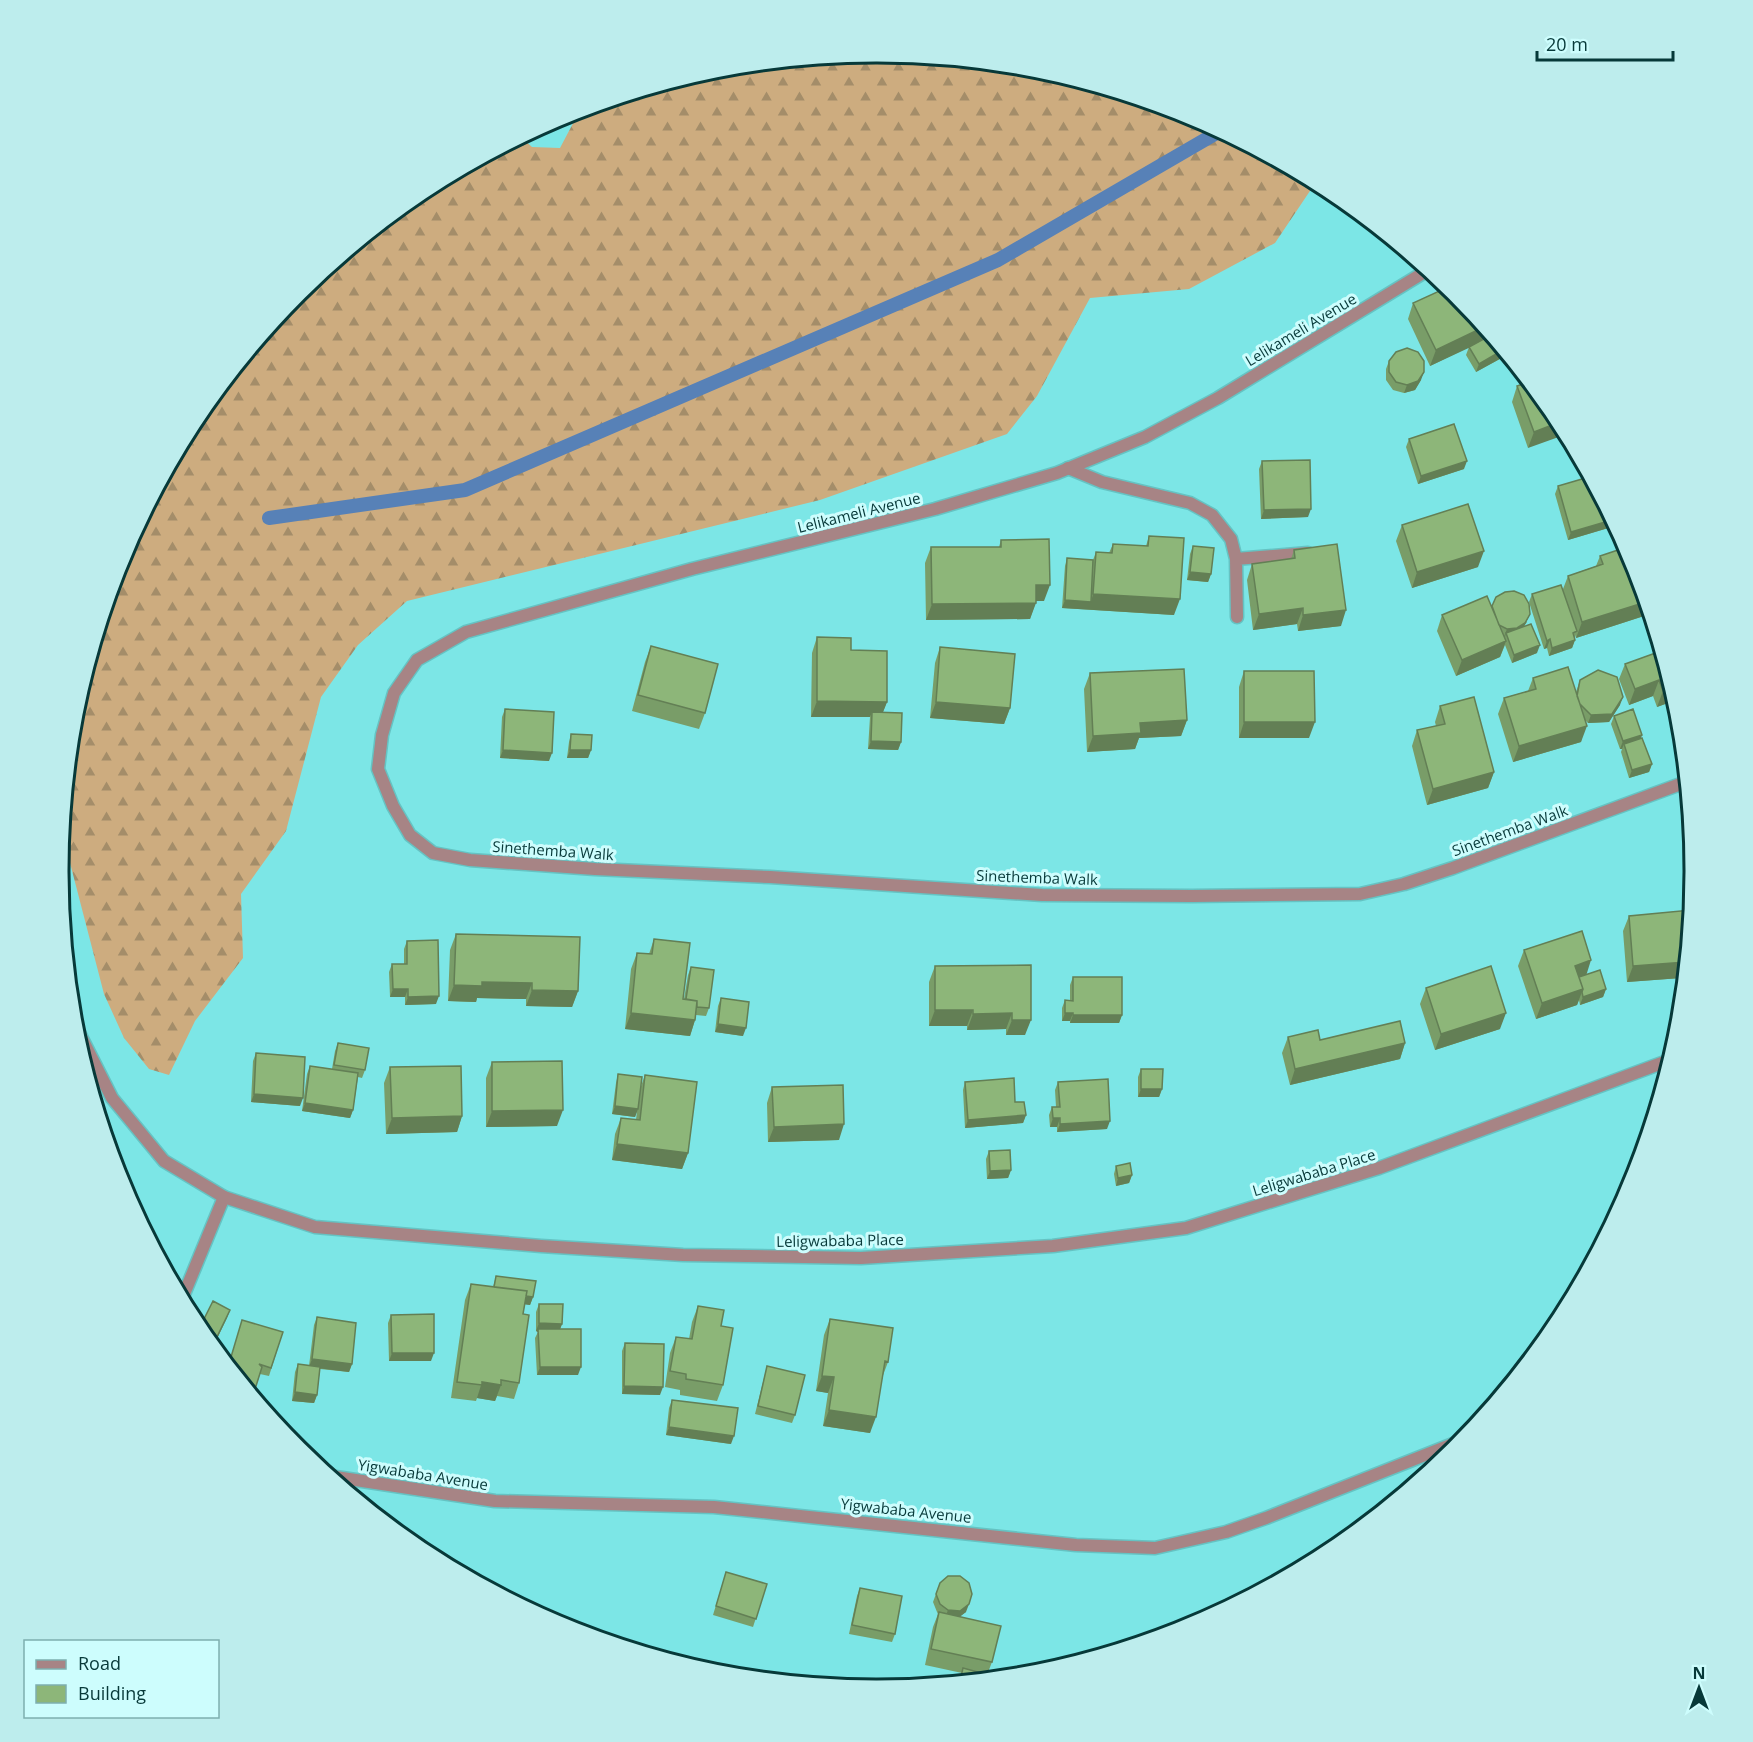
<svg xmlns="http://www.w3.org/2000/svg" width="1753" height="1742" font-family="'Open Sans',sans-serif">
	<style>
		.forest { fill: url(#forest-firs) }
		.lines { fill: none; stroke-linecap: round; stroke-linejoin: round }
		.stream { stroke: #5781b7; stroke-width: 14 }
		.service-casing { stroke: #65c3c3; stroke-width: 15 }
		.minor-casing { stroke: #65c3c3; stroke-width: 15 }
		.tertiary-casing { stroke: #65c3c3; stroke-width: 15 }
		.service { stroke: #a78485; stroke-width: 12 }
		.minor { stroke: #a78485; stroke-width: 12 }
		.tertiary { stroke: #a78485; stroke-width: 12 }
		.wall { fill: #799d68 }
		.shaded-wall { fill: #637f55 }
		.building { fill: #8db679; stroke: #637f55; stroke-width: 1.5 }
		.labels { text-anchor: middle; stroke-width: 6; stroke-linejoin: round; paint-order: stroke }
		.street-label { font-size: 15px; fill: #073939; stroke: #cdfdfd }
		.rim { fill: none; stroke: #073939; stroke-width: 3 }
	</style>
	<defs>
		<pattern id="forest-firs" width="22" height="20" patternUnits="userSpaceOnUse" patternTransform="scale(1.5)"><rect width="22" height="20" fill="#cdac7f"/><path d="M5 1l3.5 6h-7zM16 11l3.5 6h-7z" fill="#a48d69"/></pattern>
	</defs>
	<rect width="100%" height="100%" fill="#7ce6e6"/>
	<!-- forest -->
	<path class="forest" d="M877,53L1037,68L1190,115L1316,182L1275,243L1189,289L1090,298L1037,396L1007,434L820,500L407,601L358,645L321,697L286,831L241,894L243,958L195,1021L169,1075L149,1069L124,1038L104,994L62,832L74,711L120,557L196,416L298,292L422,190L521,137L532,147L560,148L580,110L717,68Z"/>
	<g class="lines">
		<!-- stream -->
		<path class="stream" d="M269,518L465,490L998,260L1220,131"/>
		<!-- service casing -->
		<g class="service-casing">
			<path id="service" d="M1068,468L1102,482L1190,503L1212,515L1231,539L1236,559L1237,617
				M1236,559L1308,553"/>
		</g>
		<!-- minor casing -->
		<g class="minor-casing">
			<path id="minor" d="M1428,270L1218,398L1145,437L1057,473L935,509L692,569L466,632L417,660L394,693L382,735L378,769L393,806L410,835L433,853L470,860L595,869L770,877L1042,895L1192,896L1360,894L1404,884L1453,868L1686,782
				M182,1299L224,1197
				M329,1476L495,1501L714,1507L1076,1545L1155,1548L1226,1532L1266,1518L1463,1440"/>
		</g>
		<!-- tertiary casing -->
		<g class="tertiary-casing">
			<path id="tertiary" d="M73,1021L112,1098L164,1161L224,1197L315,1227L541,1246L683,1255L861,1258L1053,1246L1186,1228L1379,1168L1670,1060"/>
		</g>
		<!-- service -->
		<use href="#service" class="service"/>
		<!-- minor -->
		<use href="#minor" class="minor"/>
		<!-- tertiary -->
		<use href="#tertiary" class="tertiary"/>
	</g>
	<!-- wall -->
	<path class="wall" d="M1413,303L1507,355L1476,372L1466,355L1469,347L1430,366L1408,319Z
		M1389,361L1421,380L1415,390L1404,393L1393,390L1386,380V369Z
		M1517,386L1557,417L1528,448L1512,402Z
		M1409,439L1464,469L1418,484L1406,447Z
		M1262,461L1308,517L1261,519L1259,469Z
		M1589,477L1615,525V526L1568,540L1555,494L1558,486Z
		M1402,525L1478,567L1412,588L1396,541Z
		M1149,536L1174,615L1062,608L1065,566L1067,558L1093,560L1096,552L1109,553L1113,544L1146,546Z
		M1001,540L1044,601H1036L1030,619L926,620L925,563L931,547H999Z
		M1193,546L1211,574L1208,582L1187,580L1190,554Z
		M1294,550L1341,626L1298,631L1297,624L1253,630L1247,580L1252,564L1291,559Z
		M1600,556L1644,616L1576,638L1575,635V640L1572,648L1549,656L1547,648L1544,649L1529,602L1532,594L1563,589L1568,576L1596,566Z
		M1492,607L1527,622L1524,626L1537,653L1512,663L1505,645L1500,657L1456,676L1437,631L1442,615Z
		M817,637L851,650L887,702L883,712L901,742L898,750L868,749L870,717H811L812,653Z
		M651,646L705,713L699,729L632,711L645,662Z
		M940,647L1010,708L1004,724L930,718L935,663Z
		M1661,651L1676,700L1657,707L1653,696L1629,705L1619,679L1625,664Z
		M1244,671L1309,738H1239V687Z
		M1090,673L1187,720L1181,736L1139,738L1135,749L1087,752L1084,689Z
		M1533,678L1576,692L1580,680L1620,705L1609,722L1588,723L1585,720L1581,742L1513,762L1498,714L1504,698L1528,691Z
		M1440,706L1494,772L1488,788L1427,805L1412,746L1417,730L1436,726L1435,722Z
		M505,709L549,761L500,758L502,717Z
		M1614,716L1642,735L1640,739L1652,764L1649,772L1629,778L1621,752L1622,749H1620L1611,724Z
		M571,734L591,750L588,758H567L569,742Z
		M1691,910L1687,952L1681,978L1627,982L1623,931L1629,916Z
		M456,934L578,991L572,1007L526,1006V999L477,998L476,1002L448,1001L450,950Z
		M654,939L683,999H684L688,975L691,967L709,1008L706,1016L696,1015L695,1020L690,1036L625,1029L631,969L637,953L649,954Z
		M407,941L436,1004L405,1005V997H390L389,972L392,964H404V949Z
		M1524,950L1586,975L1606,989L1603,997L1580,1005L1579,1000L1577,1005L1536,1019L1518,966Z
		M1031,965L1025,1035H1006V1029L967,1030V1026H929V982L935,966Z
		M1073,977L1122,1015L1119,1023H1070V1021H1062V1008L1065,1000L1070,1001V985Z
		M1426,988L1500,1029L1435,1050L1420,1004Z
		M721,998L743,1036L715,1032L718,1006Z
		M1288,1037L1320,1040L1405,1043L1400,1059L1290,1085L1282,1053Z
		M338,1043L365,1070L362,1078L358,1077L353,1110L350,1118L302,1111L307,1074L310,1066L332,1069L335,1051Z
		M256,1053L300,1106L251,1102L253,1061Z
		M492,1062L557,1126L486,1127V1078Z
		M390,1067L462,1116L457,1132L386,1134L384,1083Z
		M1141,1069L1162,1089L1159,1097H1138V1077Z
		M618,1074L640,1089L645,1075L688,1153L682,1169L612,1160L615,1134L621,1118L636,1120L637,1111L635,1117L612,1114L616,1083Z
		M965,1082L1015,1102L1026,1115L1023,1123L965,1128L963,1090Z
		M1058,1082L1107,1129L1057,1132V1127H1050L1049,1115L1052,1107H1056L1055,1090Z
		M772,1087L839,1140L768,1142L767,1103Z
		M989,1151L1011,1170L1008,1178L987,1179L986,1159Z
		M1116,1166L1132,1175L1129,1183L1116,1186L1114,1174Z
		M496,1276L533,1297L530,1305L525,1304L523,1314L519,1383L514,1399L497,1396L495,1401L477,1398L476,1401L451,1398L465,1300L471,1284L493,1287Z
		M539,1304L562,1324L560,1329L578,1375H537L535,1338L538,1332L536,1331V1312Z
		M698,1306L721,1326L723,1385L717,1401L680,1395V1390L665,1387L670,1353L676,1337L689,1339L692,1322Z
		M391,1315L431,1361H389L388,1323Z
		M317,1317L352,1364L349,1372L320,1369L317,1395L314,1403L292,1401L295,1372L298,1364L309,1366L314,1325Z
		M830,1319L888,1362L882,1378L870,1433L823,1426L828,1393L816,1391L824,1335Z
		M283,1332L269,1376L260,1374L253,1394L251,1393L218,1353L230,1357Z
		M625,1343L660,1395L622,1394V1351Z
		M767,1366L795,1415L792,1423L755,1414Z
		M672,1400L731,1444L666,1435L669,1408Z
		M726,1572L767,1584L753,1627L713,1615Z
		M940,1583L966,1612L960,1616L992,1662L987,1675L996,1678L959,1681L962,1673L925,1665L933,1627L938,1614L937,1612L933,1602Z
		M860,1588L895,1634L892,1642L849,1634L857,1596Z"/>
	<!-- shaded-wall -->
	<path class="shaded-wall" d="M1484,327L1491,335L1490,338L1430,366L1436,350Z
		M1503,350L1507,355L1476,372L1479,364Z
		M1424,372L1421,380L1415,390L1404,393L1407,385Z
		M1560,422L1567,434L1528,448L1534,432Z
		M1467,461L1464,469L1418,484L1421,476Z
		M1311,509L1308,517L1261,519L1264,510Z
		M1612,520L1615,526L1568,540L1571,532Z
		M1484,551L1478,567L1412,588L1417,572Z
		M1190,572L1211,574L1208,582L1187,580Z
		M1036,585H1050L1044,601H1030Z
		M1093,594L1180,599L1174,615L1062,608L1065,600L1091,602Z
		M1646,602L1648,607L1644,616L1576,638L1582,622Z
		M1036,603L1030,619L926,620L932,604Z
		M1303,608L1297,624L1253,630L1259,614Z
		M1346,610L1341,626L1298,631L1303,615Z
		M1530,614L1522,631L1506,633L1505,637H1504L1507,629Z
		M1550,639L1547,648L1544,649L1547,641Z
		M1575,640L1572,648L1549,656L1552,648Z
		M1506,641L1500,657L1456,676L1462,660Z
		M1540,645L1537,653L1512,663L1514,655Z
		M1659,680L1653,696L1629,705L1635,689Z
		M1672,688L1676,700L1657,707L1663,691Z
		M1623,697L1620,705L1609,722L1588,723L1591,715Z
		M817,701L887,702L881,717L872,712L870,717H811Z
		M936,702L1010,708L1004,724L930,718Z
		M1187,720L1181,736L1139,738L1135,749L1087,752L1093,736L1140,723Z
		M1244,722H1315L1309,738H1239Z
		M1587,726L1581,742L1513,762L1519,746Z
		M1642,735L1639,743L1624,744L1622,749H1620L1623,741Z
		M871,741L901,742L898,750L868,749Z
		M503,750L552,753L549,761L500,758Z
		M570,750H591L588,758H567Z
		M1652,764L1649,772L1629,778L1632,770Z
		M1494,772L1488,788L1427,805L1433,789Z
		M1686,937H1689L1687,952L1680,953Z
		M1591,960L1586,976L1569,982L1575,966Z
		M1686,962L1681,978L1627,982L1633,966Z
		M482,982L532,983L526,999L477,998L476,1002L448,1001L454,985Z
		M393,989H408L405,997H390Z
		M1583,989L1577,1005L1536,1019L1542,1003Z
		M1606,989L1603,997L1580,1005L1583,997Z
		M532,990L578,991L572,1007L526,1006Z
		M439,996L436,1004L405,1005L408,997Z
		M935,1010H973L967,1026H929Z
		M631,1013L695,1020L690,1036L625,1029Z
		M1012,1013L1006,1029L967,1030L973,1014Z
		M1065,1013H1073L1070,1021H1062Z
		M1506,1013L1500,1029L1435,1050L1441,1034Z
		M1073,1015H1122L1119,1023H1070Z
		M1012,1020H1031L1025,1035H1006Z
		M718,1024L746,1028L743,1036L715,1032Z
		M1405,1043L1400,1059L1290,1085L1295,1069Z
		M1141,1089H1162L1159,1097H1138Z
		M254,1094L303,1098L300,1106L251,1102Z
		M305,1103L353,1110L350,1118L302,1111Z
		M615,1106L638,1109L635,1117L612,1114Z
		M563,1110L557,1126L486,1127L492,1111Z
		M1026,1115L1023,1123L965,1128L968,1120Z
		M462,1116L457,1132L386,1134L392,1118Z
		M1053,1118H1060L1057,1127H1050Z
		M1110,1121L1107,1129L1057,1132L1060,1124Z
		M844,1124L839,1140L768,1142L774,1127Z
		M617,1144L688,1153L682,1169L612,1160Z
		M1011,1170L1008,1178L987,1179L990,1171Z
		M1132,1175L1129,1183L1116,1186L1118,1178Z
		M493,1292L533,1297L530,1305L490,1300Z
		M230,1310L227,1318L213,1347V1345Z
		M539,1323L562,1324L559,1332L538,1329V1332L536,1331Z
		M392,1353H434L431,1361H389Z
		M312,1359L352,1364L349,1372L309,1367Z
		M540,1367H581L578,1375H537Z
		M822,1376L834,1377L828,1393L816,1391Z
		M482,1382L501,1385L495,1401L477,1398Z
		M624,1386L663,1387L660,1395L622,1394Z
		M295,1392L317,1395L314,1403L292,1401Z
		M829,1410L876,1417L870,1433L823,1426Z
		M669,1427L734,1436L731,1444L666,1435Z
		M969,1604L966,1612L957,1619L945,1618L948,1610Z"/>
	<!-- building -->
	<path class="building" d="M1448,287L1456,292L1484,327L1436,350L1413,303Z
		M1491,335L1503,350L1479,364L1469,347Z
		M1407,348L1418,352L1424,361V372L1418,381L1407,385L1396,382L1389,372V361L1396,352Z
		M1529,382L1557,417L1560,422L1534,432L1517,386Z
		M1454,424L1467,461L1421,476L1409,439Z
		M1310,460L1311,509L1264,510L1262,461Z
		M1589,477L1612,520L1571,532L1558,486Z
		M1468,504L1484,551L1417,572L1402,525Z
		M1149,536L1184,538L1180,599L1093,594L1096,552L1112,553L1113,544L1148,546Z
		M1049,539L1050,585H1036V603L932,604L931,547H1001V540Z
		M1337,544L1346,610L1303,615V608L1259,614L1252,564L1295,558L1294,550Z
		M1193,546L1214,548L1211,574L1190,572Z
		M1627,547L1633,558L1646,602L1582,622L1568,576L1603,564L1600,556Z
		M1067,558L1093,560L1091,602L1065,600Z
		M1561,585L1577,631L1573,633L1575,640L1552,648L1550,639L1547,641L1532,594Z
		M1514,591L1524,595L1529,604L1530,614L1525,623L1517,628L1507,629L1499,625L1492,606L1496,597L1505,592Z
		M1487,596L1506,641L1462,660L1442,615Z
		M1531,624L1540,645L1514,655L1506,633Z
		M817,637L851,638V650L887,651V702L817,701Z
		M651,646L718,664L705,713L638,695Z
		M940,647L1015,654L1010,708L936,702Z
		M1661,651L1672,688L1663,691L1659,680L1635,689L1625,664Z
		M1568,667L1587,726L1519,746L1504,698L1536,689L1533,678Z
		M1184,669L1187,720L1140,723L1141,733L1093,736L1090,673Z
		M1598,670L1617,677L1623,697L1612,714L1591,715L1580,704L1577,696L1580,680Z
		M1244,671H1314L1315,722H1244Z
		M1474,697L1494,772L1433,789L1417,730L1445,724L1440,706Z
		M505,709L554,712L552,753L503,750Z
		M1633,709L1642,735L1623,741L1614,716Z
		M872,712L902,713L901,742L871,741Z
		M571,734L592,735L591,750H570Z
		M1642,738L1652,764L1632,770L1624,744Z
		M1691,910L1689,937H1686V962L1633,966L1629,916Z
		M1582,931L1591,960L1575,966L1583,989L1542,1003L1524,950Z
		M456,934L580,937L578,991L532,990V983L482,982V986L454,985Z
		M654,939L690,943L683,999L697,1001L695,1020L631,1013L637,953L652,954Z
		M438,940L439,996L408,997V989H393L392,964H407V941Z
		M1031,965V1020H1012V1013L973,1014V1010H935V966Z
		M1491,966L1506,1013L1441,1034L1426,988Z
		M691,967L714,970L709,1008L697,1007V1001L686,999Z
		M1600,970L1606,989L1583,997L1582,992L1583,989L1579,977Z
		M1073,977H1122V1015H1073V1013H1065V1000L1073,1001Z
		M721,998L749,1002L746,1028L718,1024Z
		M1400,1021L1405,1043L1295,1069L1288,1037L1318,1030L1320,1040Z
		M338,1043L369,1048L365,1070L334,1065Z
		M256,1053L305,1057L303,1098L254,1094Z
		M562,1061L563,1110L492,1111V1062Z
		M310,1066L358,1073L353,1110L305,1103Z
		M461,1066L462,1116L392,1118L390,1067Z
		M1141,1069H1163L1162,1089H1141Z
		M618,1074L642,1077L638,1109L615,1106Z
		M645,1075L697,1082L688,1153L617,1144L621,1118L640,1120Z
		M1014,1078L1015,1102H1024L1026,1115L968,1120L965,1082Z
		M1108,1079L1110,1121L1060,1124V1118H1053L1052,1107H1060L1058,1082Z
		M843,1085L844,1124L774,1127L772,1087Z
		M1010,1150L1011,1170L990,1171L989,1151Z
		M1130,1163L1132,1175L1118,1178L1116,1166Z
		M496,1276L536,1281L533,1297L526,1296L527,1291L494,1287Z
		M471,1284L527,1291L523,1314L529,1315L519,1383L501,1380V1385L482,1382V1385L457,1382Z
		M213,1301L230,1310L213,1345L199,1329Z
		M539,1304H563L562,1324L539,1323Z
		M698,1306L724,1310L721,1326L733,1328L723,1385L686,1379V1374L670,1371L676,1337L692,1339Z
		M434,1314V1353H392L391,1315Z
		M317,1317L356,1323L352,1364L312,1359Z
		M830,1319L893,1328L888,1362L885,1361L876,1417L829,1410L834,1377L822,1376Z
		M242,1320L283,1332L271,1368L259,1364L262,1367L256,1386L249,1384L248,1389L218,1353L231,1357Z
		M538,1329H581V1367H540Z
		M625,1343L664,1344L663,1387L624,1386Z
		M298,1364L320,1367L317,1395L295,1392Z
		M767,1366L805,1375L795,1415L758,1406Z
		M672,1400L738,1408L734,1436L669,1427Z
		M726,1572L767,1584L756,1619L716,1606Z
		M948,1576H960L969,1583L972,1594L969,1604L960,1611L948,1610L940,1604L936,1594L940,1583Z
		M860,1588L902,1596L895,1634L852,1625Z
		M939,1612L1001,1626L992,1662L931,1649Z
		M963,1668L996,1677V1678L960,1681Z"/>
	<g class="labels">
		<!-- street labels -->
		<g class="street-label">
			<text transform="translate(1301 330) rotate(-31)" y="5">Lelikameli Avenue</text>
			<text transform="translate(859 513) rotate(-14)" y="5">Lelikameli Avenue</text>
			<text transform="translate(1510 831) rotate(-20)" y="5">Sinethemba Walk</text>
			<text transform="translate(553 851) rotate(4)" y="5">Sinethemba Walk</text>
			<text transform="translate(1037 878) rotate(2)" y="5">Sinethemba Walk</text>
			<text transform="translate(1314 1173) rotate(-17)" y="5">Leligwababa Place</text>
			<text transform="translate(840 1241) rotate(-1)" y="5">Leligwababa Place</text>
			<text transform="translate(423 1475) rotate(9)" y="5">Yigwababa Avenue</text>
			<text transform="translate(906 1511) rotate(6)" y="5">Yigwababa Avenue</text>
		</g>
	</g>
	<!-- crop -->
	<path d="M0 0H1753V1742H0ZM876 63H877A807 807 0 0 1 1684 870V872A807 807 0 0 1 877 1679H876A807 807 0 0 1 69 872V870A807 807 0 0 1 876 63Z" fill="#bdeded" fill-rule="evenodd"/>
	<path class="rim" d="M876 63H877A807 807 0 0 1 1684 870V872A807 807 0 0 1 877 1679H876A807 807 0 0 1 69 872V870A807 807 0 0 1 876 63Z"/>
	<!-- legend -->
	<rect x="24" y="1640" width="195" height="78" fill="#cdfdfd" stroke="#7eafaf" stroke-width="1.5"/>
	<rect x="36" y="1660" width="30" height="9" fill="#a78485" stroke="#7eafaf" stroke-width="1.5"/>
	<text x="78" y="1670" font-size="18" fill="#073939">Road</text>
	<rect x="36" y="1685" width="30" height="18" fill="#8db679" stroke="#7eafaf" stroke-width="1.5"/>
	<text x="78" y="1700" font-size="18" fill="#073939">Building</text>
	<!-- north arrow -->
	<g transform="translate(1699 1688)" stroke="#cdfdfd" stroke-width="4.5" paint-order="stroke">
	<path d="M0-4.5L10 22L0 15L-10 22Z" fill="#073939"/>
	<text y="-9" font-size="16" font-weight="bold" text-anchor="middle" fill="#073939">N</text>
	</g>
	<!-- scale -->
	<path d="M1537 51v9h136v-9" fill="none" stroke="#073939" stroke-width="3"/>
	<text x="1546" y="51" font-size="18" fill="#073939" stroke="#cdfdfd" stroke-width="4.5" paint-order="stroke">20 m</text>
</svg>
